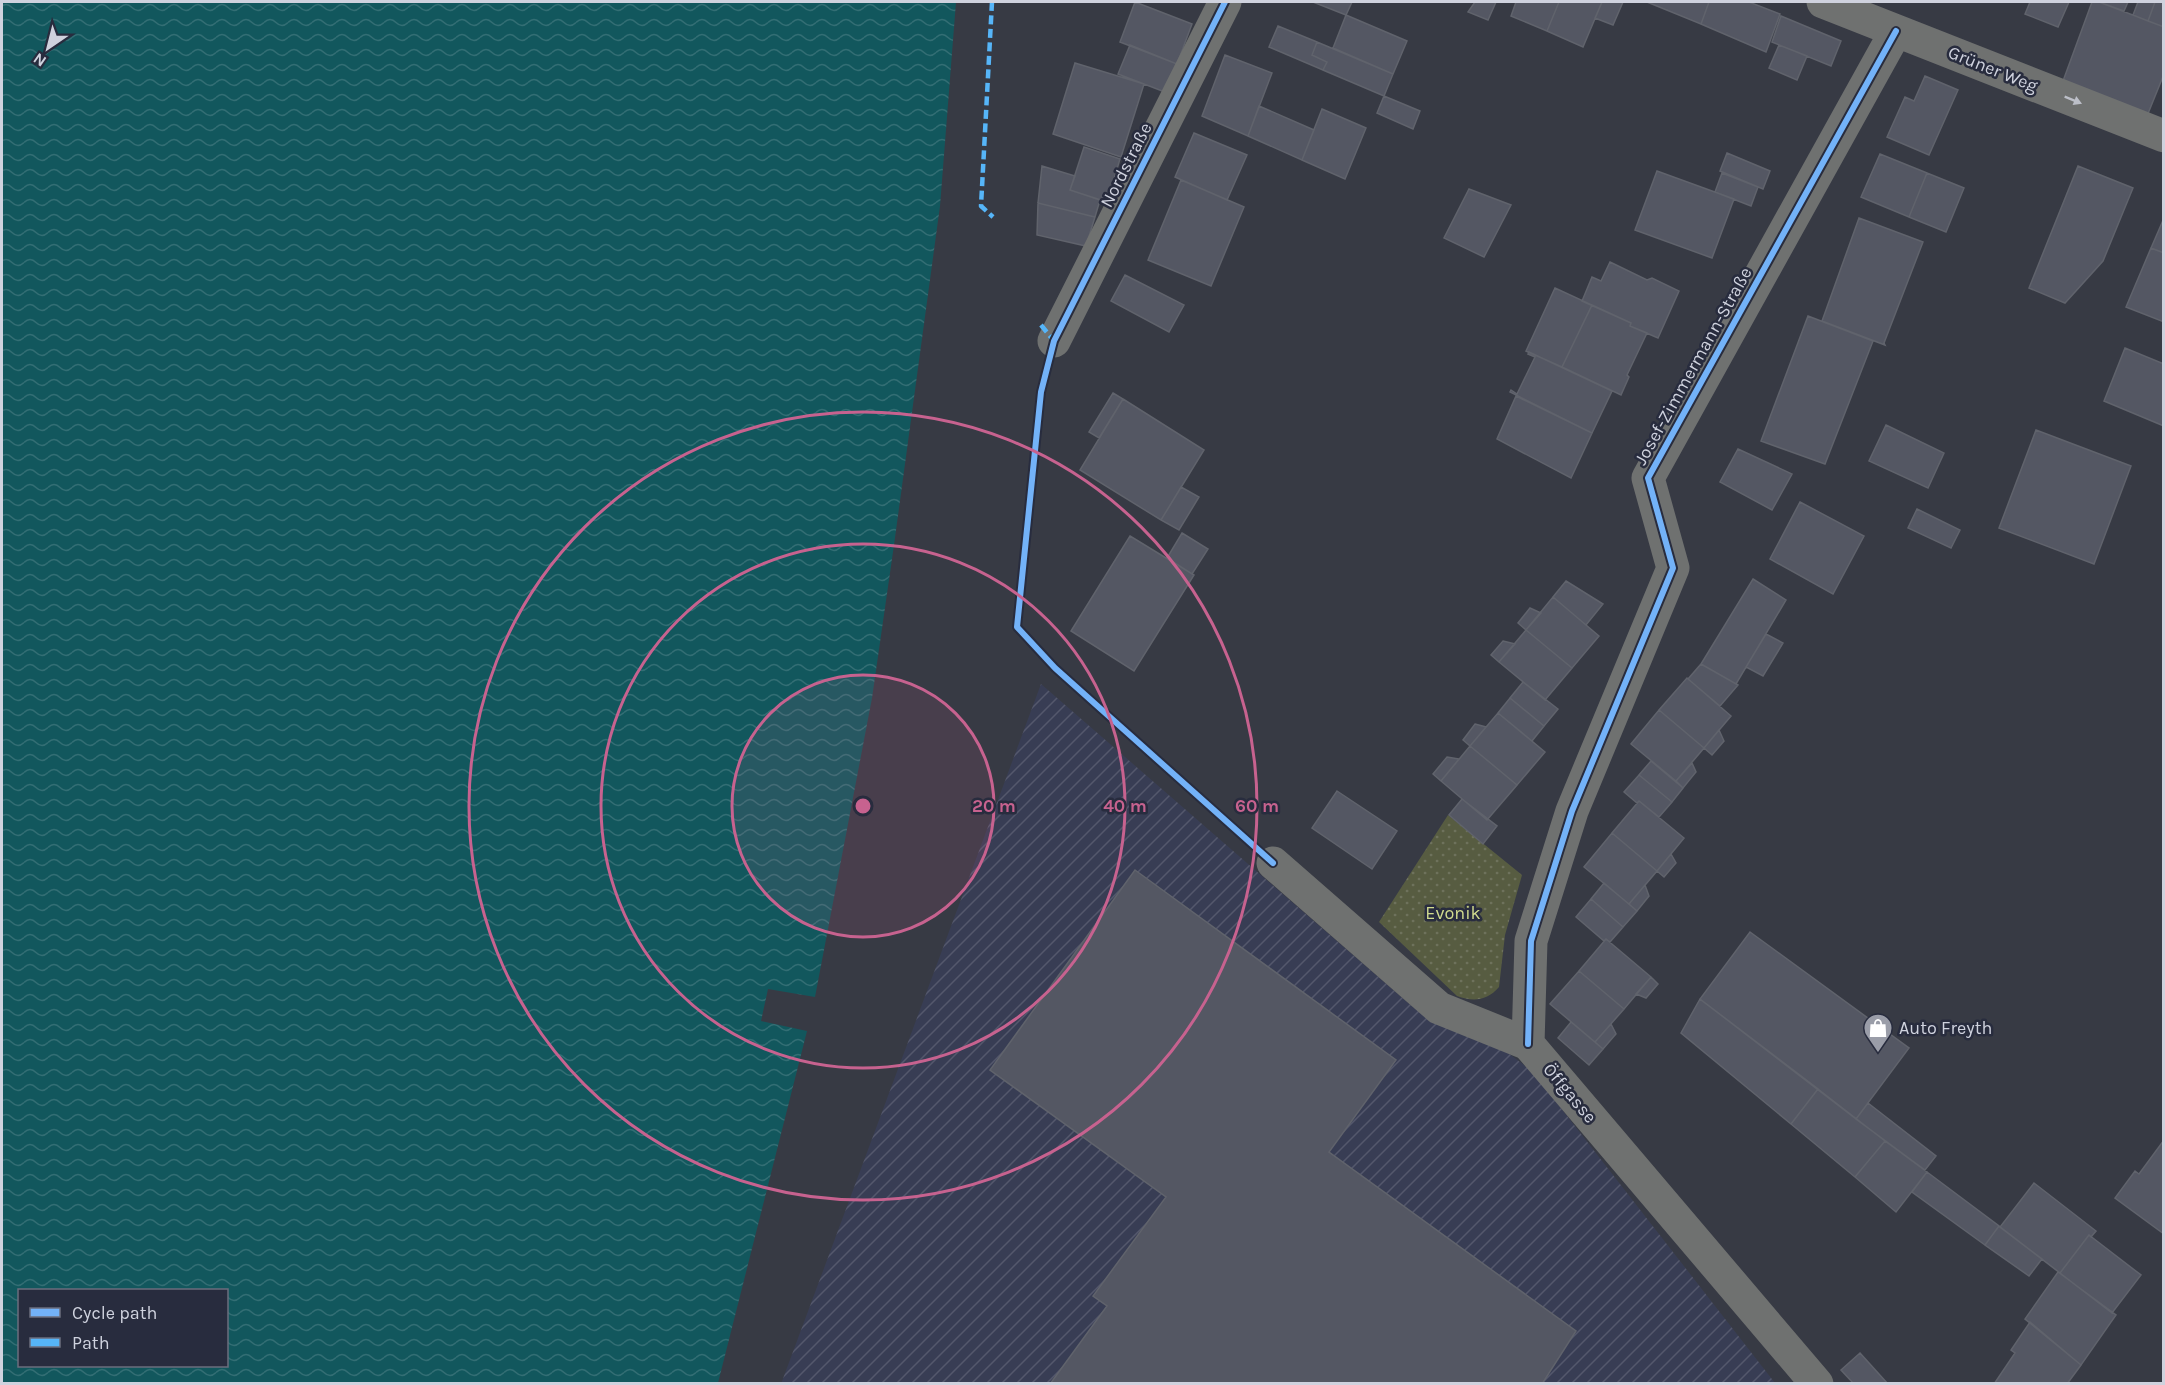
<svg xmlns="http://www.w3.org/2000/svg" width="2165" height="1385" font-family="Karla,sans-serif">
	<style>
		.industrial { fill: url(#industrial-furrows) }
		.green { fill: url(#green-dots) }
		.water { fill: url(#water-waves); fill-rule: evenodd }
		.building { fill: #545763; stroke: #60636c; stroke-width: 1.5 }
		.lines { fill: none; stroke-linecap: round; stroke-linejoin: round }
		.street { stroke: #6f7170; stroke-width: 33 }
		.quiet { stroke: #56b5f8; stroke-width: 4.5; stroke-dasharray: 9 4.5; stroke-linecap: butt }
		.cycleway-casing { stroke: #282c3e; stroke-width: 10 }
		.cycleway { stroke: #73b2f8; stroke-width: 6 }
		.oneway { fill: #bcbfc8 }
		.ring { fill: none; stroke: #c7628f; stroke-width: 3 }
		.labels { text-anchor: middle; stroke-width: 5; stroke-linejoin: round; paint-order: stroke }
		.street-label { font-size: 18px; fill: #cfd2de; stroke: #282c3e }
		.park-label { font-size: 18px; fill: #d1db8e; stroke: #282c3e }
		.poi-label { font-size: 18px; fill: #cfd2de; stroke: #282c3e; text-anchor: start }
		.centre { fill: #c7628f; stroke: #282c3e; stroke-width: 3 }
		.ring-label { font-size: 18px; text-anchor: middle; font-weight: bold; fill: #c7628f; stroke: #282c3e; stroke-width: 5; stroke-linejoin: round; paint-order: stroke }
	</style>
	<defs>
		<pattern id="industrial-furrows" width="10" height="10" patternUnits="userSpaceOnUse" patternTransform="scale(1.5)"><rect width="10" height="10" fill="#383d54"/><path d="M-1 1l2-2M0 10L10 0M9 11l2-2" fill="none" stroke="#54586c"/></pattern>
		<pattern id="green-dots" width="8" height="8" patternUnits="userSpaceOnUse" patternTransform="scale(1.5)"><rect width="8" height="8" fill="#575c41"/><path d="M2 2h.1M6 6h.1" fill="none" stroke="#6e725c" stroke-width="1.8" stroke-linecap="round"/></pattern>
		<pattern id="water-waves" width="16" height="10" patternUnits="userSpaceOnUse" patternTransform="scale(1.5)"><rect width="16" height="10" fill="#12575d"/><path d="M0 5q4-4 8 0t8 0" fill="none" stroke="#336e74"/></pattern>
	</defs>
	<rect width="100%" height="100%" fill="#373a44"/>
	<!-- industrial -->
	<path class="industrial" d="M1041,684L1414,1008L1504,1050L1532,1071L1775,1383L781,1384Z"/>
	<!-- green -->
	<path class="green" d="M1448,815L1522,875L1505,935L1499,987C1487,1001 1473,1002 1457,996L1379,922Z"/>
	<!-- water -->
	<path class="water" d="M2,2H956L940,206L894,545L872,698L815,997L768,989L761,1021L807,1031L718,1383H2ZM20,1290H226V1366H20Z"/>
	<!-- building -->
	<path class="building" d="M1135,2L1192,24L1177,64L1120,42Z
		M1313,2H1352L1346,15Z
		M1475,2H1496L1488,20L1468,12Z
		M1516,2H1559L1547,31L1511,16Z
		M1559,2H1602L1583,47L1547,31Z
		M1602,2H1623L1613,25L1595,18Z
		M1647,2H1709L1701,24Z
		M1709,2H1749L1780,14L1766,52L1701,24Z
		M2030,2H2069L2058,27L2025,14Z
		M2092,2H2099L2164,27V74L2147,116L2063,81Z
		M2099,2H2128L2124,11Z
		M2138,2H2155L2148,21L2133,15Z
		M2155,2H2164V27L2148,21Z
		M1346,15L1407,41L1393,74L1333,48Z
		M1781,16L1841,41L1831,66L1772,42Z
		M1278,26L1317,42L1312,55L1327,62L1323,70L1269,47Z
		M1317,42L1393,74L1384,96L1323,70L1327,62L1312,55Z
		M1130,45L1177,64L1170,94L1118,74Z
		M1779,45L1807,56L1797,80L1769,68Z
		M1225,55L1272,73L1248,136L1202,116Z
		M1075,63L1144,84L1121,157L1053,134Z
		M1925,76L1958,90L1929,155L1887,137L1905,97L1914,101Z
		M1384,96L1420,111L1413,129L1377,113Z
		M1259,106L1314,130L1302,160L1248,136Z
		M1322,109L1366,128L1345,179L1302,160Z
		M1194,133L1247,155L1227,200L1175,177Z
		M1084,147L1120,159L1107,202L1070,190Z
		M1727,153L1770,171L1763,189L1720,171Z
		M1880,154L1927,173L1909,217L1861,197Z
		M1042,166L1075,176L1070,190L1100,200L1095,217L1038,203Z
		M2078,166L2133,188L2103,261L2065,303L2029,288Z
		M1657,171L1734,199L1712,258L1635,230Z
		M1722,173L1758,187L1751,206L1715,192Z
		M1927,173L1964,188L1946,232L1909,217Z
		M1181,180L1244,207L1211,286L1148,260Z
		M1469,189L1511,205L1484,257L1444,238Z
		M1038,203L1095,217L1086,246L1037,235Z
		M1859,218L1923,242L1884,343L1885,345L1822,321Z
		M2164,218V253L2151,248Z
		M2151,248L2164,253V322L2126,307Z
		M1610,262L1647,280L1652,278L1679,291L1658,338L1630,326L1631,323L1582,301L1592,277L1601,281Z
		M1125,275L1184,305L1169,332L1111,301Z
		M1555,288L1592,305L1562,367L1526,351Z
		M1592,305L1631,323L1630,326L1647,333L1627,375L1629,377L1621,395L1562,367Z
		M1808,316L1873,341L1825,464L1761,441Z
		M2125,348L2164,364V426L2104,401Z
		M1529,352L1612,391L1592,433L1510,392L1511,390L1517,394L1535,357L1528,354Z
		M1113,393L1123,399L1099,438L1089,432Z
		M1516,396L1592,433L1571,478L1497,439Z
		M1123,399L1204,450L1161,520L1080,470Z
		M1886,425L1944,453L1928,488L1869,461Z
		M2036,430L2131,466L2094,564L1999,528Z
		M1738,449L1792,474L1772,510L1720,482Z
		M1181,487L1199,497L1179,530L1161,520Z
		M1800,502L1864,536L1833,594L1770,559Z
		M1917,509L1960,530L1951,548L1908,528Z
		M1182,533L1208,549L1192,574L1167,558Z
		M1130,536L1194,575L1134,671L1071,631Z
		M1753,579L1786,600L1736,684L1701,664Z
		M1566,581L1603,604L1586,625L1553,597Z
		M1553,597L1599,636L1572,668L1526,630Z
		M1530,608L1541,613L1526,630L1518,623Z
		M1526,630L1572,668L1545,700L1499,662Z
		M1766,634L1783,643L1763,676L1746,667Z
		M1503,641L1515,644L1499,662L1491,655Z
		M1701,664L1738,685L1720,706L1688,679Z
		M1687,678L1731,716L1704,748L1659,710Z
		M1523,682L1558,709L1544,726L1510,698Z
		M1510,698L1544,726L1532,741L1498,713Z
		M1659,710L1704,748L1676,781L1631,744Z
		M1498,713L1545,752L1517,785L1470,746Z
		M1475,724L1486,727L1470,746L1463,740Z
		M1719,730L1724,741L1712,755L1704,748Z
		M1470,746L1517,785L1487,820L1441,781Z
		M1447,757L1459,759L1441,781L1433,774Z
		M1651,761L1683,788L1672,802L1639,775Z
		M1692,763L1696,772L1683,788L1676,781Z
		M1639,775L1672,802L1659,817L1639,801L1637,803L1624,792Z
		M1337,791L1397,831L1372,869L1312,828Z
		M1462,799L1497,826L1483,844L1449,815Z
		M1639,801L1684,838L1657,871L1612,833Z
		M1612,833L1657,871L1629,904L1584,867Z
		M1671,854L1676,863L1664,877L1657,871Z
		M1135,870L1396,1060L1329,1152L1576,1331L1542,1384H1050L1107,1306L1093,1296L1166,1197L990,1070Z
		M1604,883L1637,911L1623,927L1591,899Z
		M1645,885L1649,896L1637,911L1629,904Z
		M1591,899L1623,927L1610,942L1606,939L1604,941L1576,917Z
		M1750,932L1909,1048L1856,1119L1700,999Z
		M1606,939L1651,977L1624,1009L1579,971Z
		M1579,971L1624,1009L1595,1042L1550,1004Z
		M1651,977L1658,984L1646,998L1636,994Z
		M1700,999L1818,1089L1791,1124L1681,1033Z
		M1571,1022L1603,1049L1589,1065L1558,1038Z
		M1611,1024L1616,1034L1603,1049L1595,1042Z
		M1818,1089L1885,1141L1855,1177L1791,1124Z
		M1868,1103L1936,1156L1925,1170L1856,1119Z
		M2164,1140V1234L2115,1198L2135,1171L2139,1174Z
		M1885,1141L1927,1172L1896,1212L1855,1177Z
		M1927,1172L1999,1226L1985,1245L1912,1192Z
		M2034,1183L2096,1231L2091,1237L2089,1235L2060,1273L2000,1227Z
		M1999,1226L2042,1259L2029,1276L1985,1245Z
		M2089,1235L2141,1275L2112,1313L2060,1273Z
		M2058,1272L2116,1315L2081,1365L2025,1319Z
		M2030,1322L2081,1365L2067,1384H1994L2015,1353L2011,1350Z
		M1860,1353L1888,1384H1854L1841,1370Z"/>
	<g class="lines">
		<!-- street -->
		<path class="street" d="M1823,2L2164,136
			M1054,341L1225,2
			M1273,863L1439,1008L1528,1044L1817,1384
			M1528,1044L1531,941L1572,811L1673,568L1648,478L1896,31"/>
		<!-- quiet -->
		<path class="quiet" d="M992,2L981,206L993,217
			M1041,325L1054,341L1053,345"/>
		<!-- cycleway casing -->
		<g class="cycleway-casing">
			<path id="cycleway" d="M1225,2L1054,341L1041,392L1017,627L1055,668L1273,863
				M1528,1044L1531,941L1572,811L1673,568L1648,478L1896,31"/>
		</g>
		<!-- cycleway -->
		<use href="#cycleway" class="cycleway"/>
	</g>
	<!-- one-way arrows -->
	<defs><path id="oneway-solid" d="M-6-.8H1V-3.2L6.5 0L1 3.2V.8H-6Z" transform="scale(1.5)"/></defs>
	<use class="oneway" href="#oneway-solid" transform="translate(2073 100) rotate(22)"/>
	<!-- distance rings -->
	<circle cx="863" cy="806" r="131" fill="#c7628f" fill-opacity=".12"/>
	<g class="ring">
		<circle cx="863" cy="806" r="131"/>
		<circle cx="863" cy="806" r="262"/>
		<circle cx="863" cy="806" r="394"/>
	</g>
	<!-- icons -->
	<defs>
		<g id="shop-pin" transform="scale(1.5)"><path d="M0 17L-7.5 6A9.5 9.5 0 1 1 7.5 6Z" fill="#9a9da8" stroke="#282c3e"/><path d="M-5-2.5h2.3a2.7 3.5 0 0 1 5.4 0H5L5.5 6h-11ZM-1.5-2.5h3a1.5 2.3 0 0 0-3 0Z" fill="#fff"/></g>
	</defs>
	<g fill-rule="evenodd">
		<use href="#shop-pin" x="1878" y="1028"/>
	</g>
	<g class="labels">
		<!-- street labels -->
		<g class="street-label">
			<text transform="translate(1993 69) rotate(22)" y="6">Grüner Weg</text>
			<text transform="translate(1126 165) rotate(-63)" y="6">Nordstraße</text>
			<text transform="translate(1693 366) rotate(-61)" y="6">Josef-Zimmermann-Straße</text>
			<text transform="translate(1570 1093) rotate(50)" y="6">Öffgasse</text>
		</g>
		<!-- park labels -->
		<g class="park-label">
			<text x="1453" y="919">Evonik</text>
		</g>
		<!-- poi labels -->
		<g class="poi-label">
			<text x="1899" y="1034">Auto Freyth</text>
		</g>
	</g>
	<circle cx="863" cy="806" r="9" class="centre"/>
	<g class="ring-label">
		<text x="994" y="812">20 m</text>
		<text x="1125" y="812">40 m</text>
		<text x="1257" y="812">60 m</text>
	</g>
	<!-- border -->
	<rect width="2165" height="1385" fill="none" stroke="#cfd2de" stroke-width="6"/>
	<!-- legend -->
	<rect x="18" y="1289" width="210" height="78" fill="#282c3e" stroke="#6b6e7e" stroke-width="1.5"/>
	<rect x="30" y="1308" width="30" height="9" fill="#73b2f8" stroke="#6b6e7e" stroke-width="1.5"/>
	<text x="72" y="1319" font-size="18" fill="#cfd2de">Cycle path</text>
	<rect x="30" y="1338" width="30" height="9" fill="#56b5f8" stroke="#6b6e7e" stroke-width="1.5"/>
	<text x="72" y="1349" font-size="18" fill="#cfd2de">Path</text>
	<!-- north arrow -->
	<g transform="translate(48 48) rotate(215)" stroke="#282c3e" stroke-width="4.5" paint-order="stroke">
	<path d="M0-4.5L10 22L0 15L-10 22Z" fill="#cfd2de"/>
	<text y="-9" font-size="16" font-weight="bold" text-anchor="middle" fill="#cfd2de">N</text>
	</g>
</svg>
